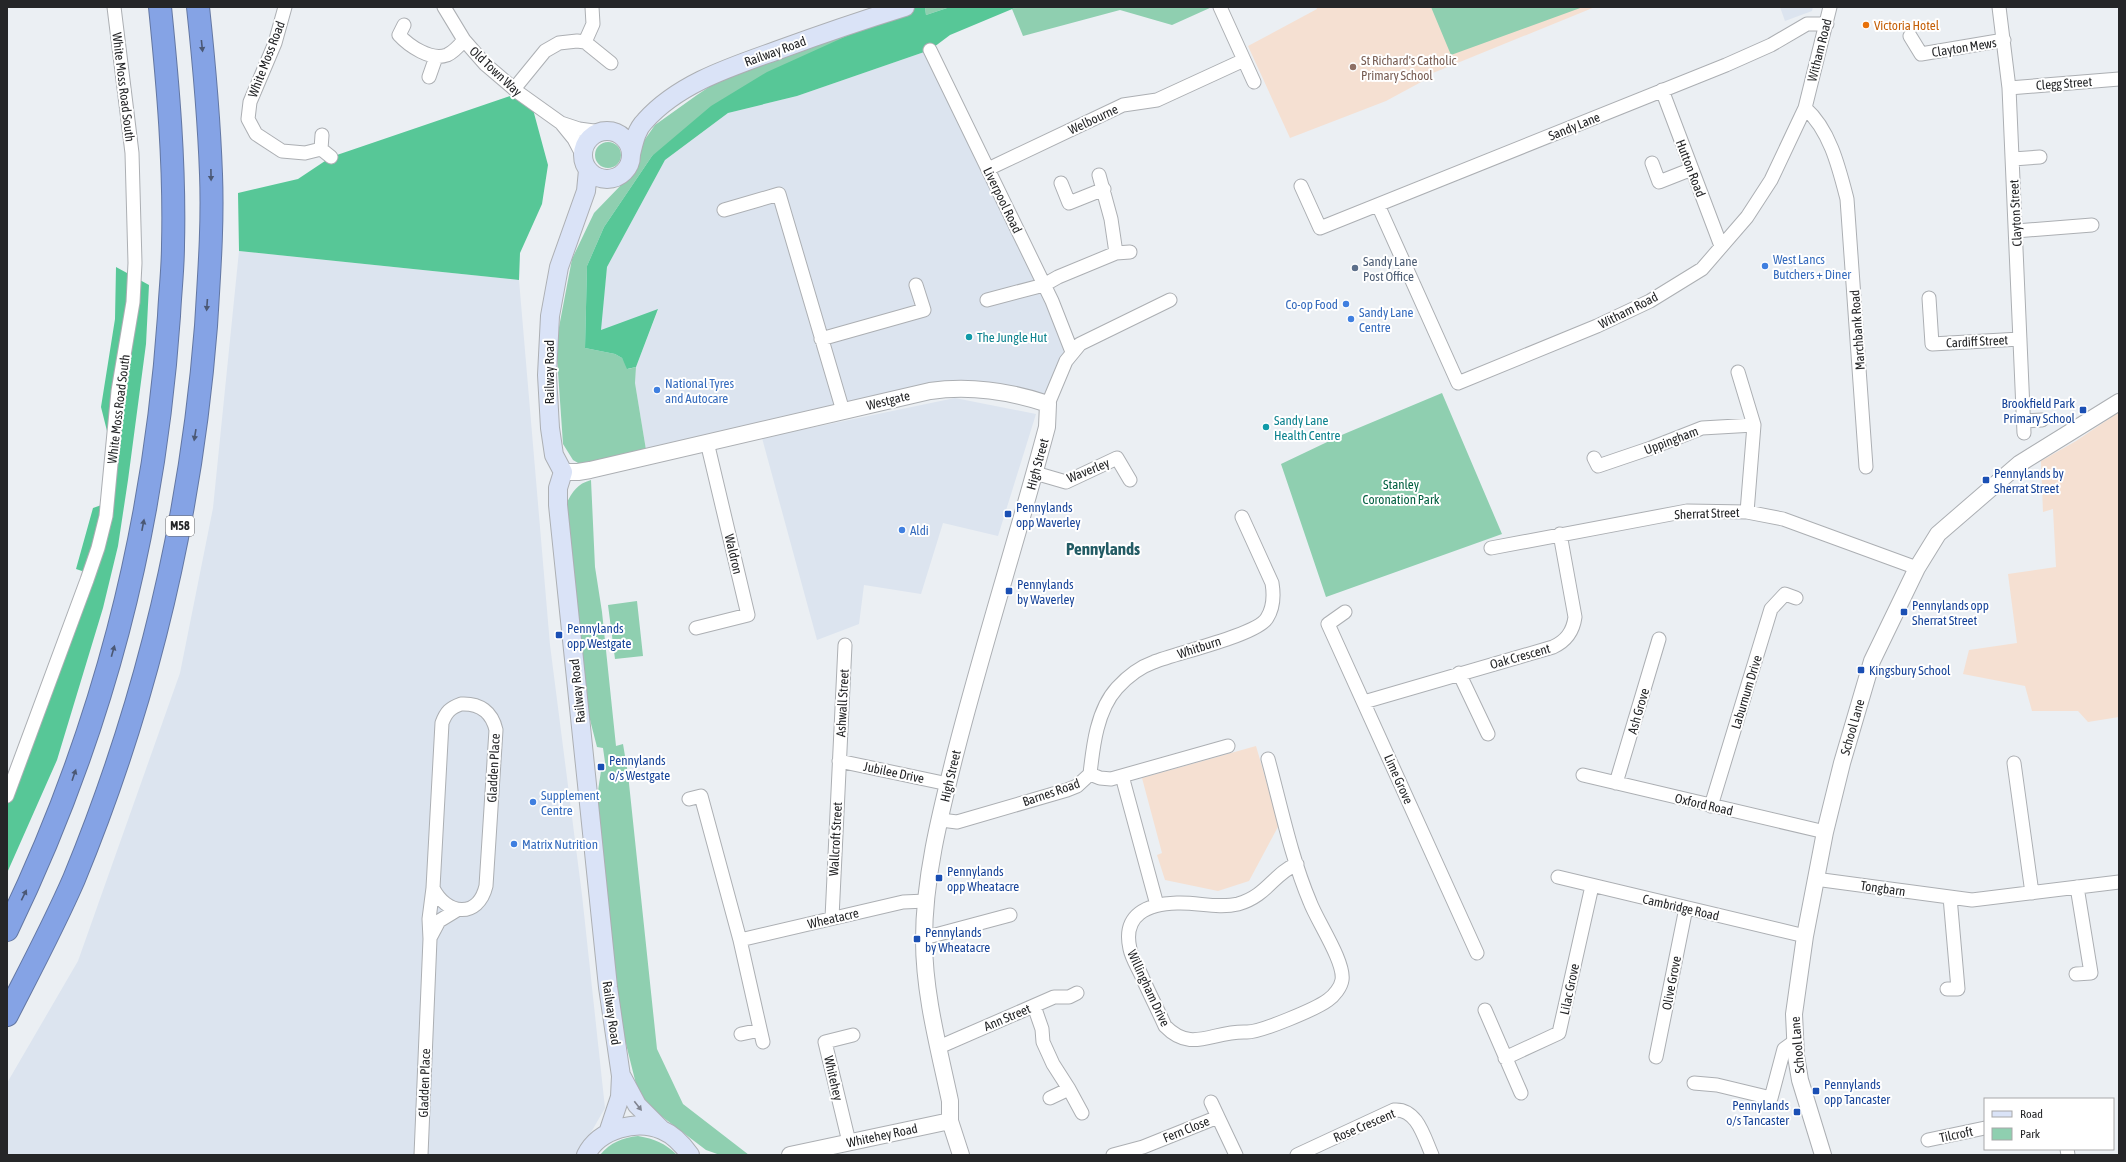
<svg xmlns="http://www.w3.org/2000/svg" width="2126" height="1162" font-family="'Asap Condensed',sans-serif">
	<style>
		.built { fill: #dce4ef }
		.education { fill: #f5e0d2 }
		.green { fill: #8fcfb0 }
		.forest { fill: #57c797 }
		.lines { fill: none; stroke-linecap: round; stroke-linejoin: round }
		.minor-casing { stroke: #acafb3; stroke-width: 15 }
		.tertiary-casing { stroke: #acafb3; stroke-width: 18 }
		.secondary-casing { stroke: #acafb3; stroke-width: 20 }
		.motorway-casing { stroke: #6377a3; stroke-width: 24 }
		.minor { stroke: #fff; stroke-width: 13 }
		.tertiary { stroke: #fff; stroke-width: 16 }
		.secondary { stroke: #dae3f7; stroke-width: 18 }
		.motorway { stroke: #85a3e5; stroke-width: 22 }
		.oneway { fill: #4b5874 }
		.oneway2 { fill: #808490 }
		.food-dot { fill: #e8710a; stroke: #fff; stroke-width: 1.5 }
		.education-dot { fill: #8d6e63; stroke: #fff; stroke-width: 1.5 }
		.shop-dot { fill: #3f7fe0; stroke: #fff; stroke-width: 1.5 }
		.service-dot { fill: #5c6f8a; stroke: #fff; stroke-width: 1.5 }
		.culture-dot { fill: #0f9aa8; stroke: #fff; stroke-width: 1.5 }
		.transit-dot { fill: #1a4fb4; stroke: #fff; stroke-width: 1.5 }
		.labels { text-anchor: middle; stroke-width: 4; stroke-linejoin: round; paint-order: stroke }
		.shield { fill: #fff; stroke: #666768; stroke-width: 1 }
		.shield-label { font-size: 12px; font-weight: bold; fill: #252628 }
		.food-label { font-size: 13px; fill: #c56008; stroke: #fff; text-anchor: start }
		.street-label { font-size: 13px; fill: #252628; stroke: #fff }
		.education-label { font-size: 13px; fill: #785e54; stroke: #fff; text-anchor: start }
		.shop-label { font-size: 13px; fill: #366cbe; stroke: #fff; text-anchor: start }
		.service-label { font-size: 13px; fill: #4e5e75; stroke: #fff; text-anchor: start }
		.culture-label { font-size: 13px; fill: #0d838f; stroke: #fff; text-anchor: start }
		.transit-label { font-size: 13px; fill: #164399; stroke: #fff; text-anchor: start }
		.park-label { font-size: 13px; fill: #025f40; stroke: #fff }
		.district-label { font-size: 17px; font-weight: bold; fill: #225b64; stroke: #fff }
	</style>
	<rect width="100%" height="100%" fill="#ebeff3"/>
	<!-- built -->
	<path class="built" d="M1780,7H1813L1812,11L1785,21Z
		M930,50L1052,301L1066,361L1048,404L966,388L647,456L635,383L636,367L658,310L601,331V321L607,267L665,160L728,113L797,96Z
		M239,251L519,280L550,645L582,895L605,1108L578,1155H7V1083L78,961L180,673L213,508Z
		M955,398L1036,414L998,536L943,523L921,594L864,585L859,624L817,640L762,438Z"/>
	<!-- education -->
	<path class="education" d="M1316,7H1595L1423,77V81L1386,101L1290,138L1248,46L1317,9Z
		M2119,412V717L2088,722L2078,711H2032L2025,686L1963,674L1969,650L2017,643L2008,574L2056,567L2053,509L2043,512L2041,461L2076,441Z
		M1256,746L1279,825L1249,881L1218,891L1165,880L1157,855L1162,853L1142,778Z"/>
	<!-- green -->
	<path class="green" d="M925,7H950L926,15Z
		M1017,7H1212L1172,25L1120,10L1023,36L1012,9Z
		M1431,7H1583L1451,55Z
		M886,18L652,156L604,227L587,266L585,348L615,354L622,358L628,369L636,367L635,383L647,456L590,470L573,460L563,444L556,343L572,259L594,213L624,182L639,163L641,145L655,125L697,95L733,71Z
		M595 155a13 13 0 1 1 26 0a13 13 0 1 1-26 0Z
		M1442,393L1502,534L1326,597L1281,464L1344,434Z
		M591,480L595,567L602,612L616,746L623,744L628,774L657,1049L683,1104L749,1155H720L706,1150L648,1106L637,1088L623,1032L607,910L596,804L601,771L606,769L603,748L597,747L587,708L566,504C573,491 577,484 591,480Z
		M637,601L643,656L615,659L608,605Z
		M638,1136C655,1139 665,1143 677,1155H600C611,1142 622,1138 638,1136Z"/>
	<!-- forest -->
	<path class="forest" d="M911,7H925L926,15L950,7H1017L950,35L930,50L797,96L728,113L665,160L607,267L601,330L658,309L636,367L627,369L622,358L615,354L585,348L587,266L604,227L652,156L711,106L767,72Z
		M519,93L531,102L548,165L542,204L520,253L519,280L239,251L238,193L298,179L331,157Z
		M116,267L149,285L146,344L128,480L118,546L103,608L57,760L7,873V805L85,578V572L76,569L93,508L110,502L117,444L107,431L101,407L115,319Z"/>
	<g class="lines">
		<!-- minor casing -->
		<g class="minor-casing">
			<path id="minor" d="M285,7L275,43L250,102L248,119L256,134L282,151L305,153L321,149
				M444,7L464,40L485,64L519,93L561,123L574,139L584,158
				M1220,7L1254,82
				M1999,7L2009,88L2024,433
				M404,25L399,35C409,46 431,61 447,55C454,52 459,46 464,40
				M1910,36L1921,54L2004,40
				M585,42L593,24L592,7
				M930,50L1052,301L1072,352
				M429,77L436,57
				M2009,88L2119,79
				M514,89L545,51L559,43L577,41L585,42L611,63
				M1662,90L1721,246
				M1805,108C1830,130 1839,168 1847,199L1866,467
				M561,123L579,129L601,132
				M322,135L321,149L331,157
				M2013,159L2040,157
				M1652,163L1659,182L1692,169
				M988,169L1123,105L1157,100L1244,60
				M1061,183L1069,203L1104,189
				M1301,186L1320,228L1726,65L1771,45L1807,24H1827
				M1378,205L1458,383L1597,326L1650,301L1702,269L1747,217L1771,180L1805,108L1830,7
				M724,210L779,194L843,411
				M2016,231L2092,225
				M1116,253L1130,252
				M1929,298L1932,344L2020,339
				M987,300L1044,285L1058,277L1116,253L1111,219L1099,175
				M821,339L924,310L916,285
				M1738,372L1754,425L1747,512
				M1048,404L1066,361L1080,344L1170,300
				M2023,421L2042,420
				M1594,458L1598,466L1651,448L1702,428L1754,425
				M1035,473L1066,482L1117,458L1130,480
				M1491,548L1687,511L1747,512L1783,519L1917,568
				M1345,612L1328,624L1477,953
				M696,628L748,615L707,442
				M1459,673L1488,734
				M1364,702L1553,647C1566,641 1573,632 1575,617L1560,534
				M461,704C480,703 492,712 496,730L486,886C478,919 446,915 433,888L442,723C446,712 450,708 461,704Z
				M1268,759C1281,807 1291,857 1310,902C1317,921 1345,962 1342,980C1341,987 1334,996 1328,1000C1316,1009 1261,1032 1247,1032C1213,1030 1192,1054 1165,1026C1158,1010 1150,995 1143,979C1139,969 1132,959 1130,949C1122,914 1148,904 1177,903C1197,902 1218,909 1238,904C1267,896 1274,873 1297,864
				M839,761L948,784
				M2014,763L2032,893
				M1090,774C1093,746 1097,710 1117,688C1127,677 1140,667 1154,662C1176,653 1257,635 1267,618C1274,607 1274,595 1272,583L1242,517
				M1583,775L1825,832
				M1122,776L1157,905
				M1616,783L1659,639
				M7,796L87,580L98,548L106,516L118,391L133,302L135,263L132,153L114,7
				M689,799L701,796L740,940L763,1042
				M1711,806L1771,609L1785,594L1796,598
				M941,820L957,822L1067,790L1077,786L1090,774L1100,778L1111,779L1228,746
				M1558,877L1805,936
				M1815,879L1972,900L2119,882
				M832,918L845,645
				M430,938L439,921L457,910
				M924,938L1010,915
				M740,940L903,902L926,901
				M2076,974L2091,973L2077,887
				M1947,989H1958L1950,897
				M1034,1006L1042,1029L1043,1042L1053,1064L1069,1089L1050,1098
				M1485,1010L1521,1093
				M741,1034L760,1030
				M939,1047L1054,997H1069L1077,993
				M1656,1057L1686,908
				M1505,1058L1559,1033L1592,886
				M1694,1083L1717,1085L1771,1098L1784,1049L1795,1041
				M1069,1089L1082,1113
				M1211,1102L1218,1117
				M1928,1140L1985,1128
				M849,1142L825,1042L853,1035
				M2067,1149L2068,1155
				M421,1155L430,939L429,919L433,888
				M1113,1155L1143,1147L1218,1117L1236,1155
				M1297,1155L1394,1110C1417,1108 1424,1137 1432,1155"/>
		</g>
		<!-- tertiary casing -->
		<g class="tertiary-casing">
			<path id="tertiary" d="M563,472H578L590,470L930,391C971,385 1009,391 1048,404L1047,427C1018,536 983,645 955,755C940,815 924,878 924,940C924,994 939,1049 950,1101V1121L961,1155
				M790,1155L950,1121
				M1823,1155L1800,1080L1796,1056L1794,1014L1805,936L1825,832L1842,763L1872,661L1917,568L1938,534L2019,464L2119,402"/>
		</g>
		<!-- secondary casing -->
		<g class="secondary-casing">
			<path id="secondary" d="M583 155a24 24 0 1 1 48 0a24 24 0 1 1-48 0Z
				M631,154C634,142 636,130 645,121C680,82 734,66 781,49C822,34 863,20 905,7
				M588,170L586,191L559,267L550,316L547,375L550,428L554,455L563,472L558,488V505L608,987L621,1076L620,1097L608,1133
				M622,1077L637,1105L661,1129
				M586,1155C599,1129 637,1119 662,1130C674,1135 683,1145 690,1155"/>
		</g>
		<!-- motorway casing -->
		<g class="motorway-casing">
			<path id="motorway" d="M7,930C102,734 154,533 169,316C170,293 173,269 173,245C175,165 168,86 160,7
				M7,1015C30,970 54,925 74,879C147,702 191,517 206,326C209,276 213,225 211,174C209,118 204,63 198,7"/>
		</g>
		<!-- minor -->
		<use href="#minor" class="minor"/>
		<!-- tertiary -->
		<use href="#tertiary" class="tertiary"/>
		<!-- secondary -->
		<use href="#secondary" class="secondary"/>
		<!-- motorway -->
		<use href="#motorway" class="motorway"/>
	</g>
	<!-- one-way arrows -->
	<defs><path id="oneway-solid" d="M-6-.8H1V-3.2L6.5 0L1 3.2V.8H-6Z"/></defs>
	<g class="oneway">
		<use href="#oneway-solid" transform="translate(202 46) rotate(84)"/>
		<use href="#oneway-solid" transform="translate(211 175) rotate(89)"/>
		<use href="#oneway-solid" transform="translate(207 305) rotate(94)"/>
		<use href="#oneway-solid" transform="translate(195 435) rotate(99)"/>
		<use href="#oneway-solid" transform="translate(143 525) rotate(-79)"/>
		<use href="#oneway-solid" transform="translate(113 651) rotate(-74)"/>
		<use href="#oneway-solid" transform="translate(74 775) rotate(-71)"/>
		<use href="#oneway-solid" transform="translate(24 895) rotate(-64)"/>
	</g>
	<use class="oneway2" href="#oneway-solid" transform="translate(638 1106) rotate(52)"/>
	<!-- markers -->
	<circle class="food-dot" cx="1866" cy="25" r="4"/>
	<circle class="education-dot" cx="1353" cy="67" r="4"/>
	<g class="shop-dot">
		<circle cx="1765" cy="266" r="4"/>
		<circle cx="1346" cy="304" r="4"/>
		<circle cx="1351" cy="319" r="4"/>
		<circle cx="657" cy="390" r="4"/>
		<circle cx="902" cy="530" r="4"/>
		<circle cx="533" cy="802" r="4"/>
		<circle cx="514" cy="844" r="4"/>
	</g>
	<circle class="service-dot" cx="1355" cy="268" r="4"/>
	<g class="culture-dot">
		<circle cx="969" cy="337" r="4"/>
		<circle cx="1266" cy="427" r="4"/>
	</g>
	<g class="transit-dot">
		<rect x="2079" y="406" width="8" height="8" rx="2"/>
		<rect x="1982" y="476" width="8" height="8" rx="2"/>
		<rect x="1004" y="510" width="8" height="8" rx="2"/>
		<rect x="1005" y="587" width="8" height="8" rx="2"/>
		<rect x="1900" y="608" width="8" height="8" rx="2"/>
		<rect x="555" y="631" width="8" height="8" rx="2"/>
		<rect x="1857" y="666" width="8" height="8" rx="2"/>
		<rect x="597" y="763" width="8" height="8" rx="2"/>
		<rect x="935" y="874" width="8" height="8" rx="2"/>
		<rect x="913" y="935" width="8" height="8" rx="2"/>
		<rect x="1812" y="1087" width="8" height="8" rx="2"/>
		<rect x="1793" y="1108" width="8" height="8" rx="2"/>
	</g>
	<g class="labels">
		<!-- shield labels -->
		<rect class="shield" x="166" y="516" width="28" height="20" rx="3"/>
		<g class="shield-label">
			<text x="180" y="530">M58</text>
		</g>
		<!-- food labels -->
		<g class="food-label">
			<text x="1874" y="30">Victoria Hotel</text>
		</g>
		<!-- street labels -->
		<g class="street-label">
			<text transform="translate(1964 47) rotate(-9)" y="5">Clayton Mews</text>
			<text transform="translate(1819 50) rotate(-76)" y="5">Witham Road</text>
			<text transform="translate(775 51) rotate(-20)" y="5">Railway Road</text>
			<text transform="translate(266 59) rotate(-69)" y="5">White Moss Road</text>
			<text transform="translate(496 71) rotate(43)" y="5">Old Town Way</text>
			<text transform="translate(2064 83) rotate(-4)" y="5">Clegg Street</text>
			<text transform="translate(124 87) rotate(83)" y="5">White Moss Road South</text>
			<text transform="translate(1093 119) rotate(-25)" y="5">Welbourne</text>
			<text transform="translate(1574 126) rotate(-22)" y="5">Sandy Lane</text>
			<text transform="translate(1691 168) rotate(69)" y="5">Hutton Road</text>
			<text transform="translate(1003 200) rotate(64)" y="5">Liverpool Road</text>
			<text transform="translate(2015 213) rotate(-93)" y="5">Clayton Street</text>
			<text transform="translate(1628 310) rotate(-27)" y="5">Witham Road</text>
			<text transform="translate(1857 330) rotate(-94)" y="5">Marchbank Road</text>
			<text transform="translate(1977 341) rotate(-3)" y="5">Cardiff Street</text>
			<text transform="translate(549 372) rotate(-90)" y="5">Railway Road</text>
			<text transform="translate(888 400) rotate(-14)" y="5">Westgate</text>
			<text transform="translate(118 409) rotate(-83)" y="5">White Moss Road South</text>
			<text transform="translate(1671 440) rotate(-21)" y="5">Uppingham</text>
			<text transform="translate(1037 464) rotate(-75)" y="5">High Street</text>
			<text transform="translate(1088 470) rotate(-22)" y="5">Waverley</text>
			<text transform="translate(1707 513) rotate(-2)" y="5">Sherrat Street</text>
			<text transform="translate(734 554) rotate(77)" y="5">Waldron</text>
			<text transform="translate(1199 647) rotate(-18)" y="5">Whitburn</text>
			<text transform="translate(1520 656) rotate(-16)" y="5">Oak Crescent</text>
			<text transform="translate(577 691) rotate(-96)" y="5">Railway Road</text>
			<text transform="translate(1746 692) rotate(-73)" y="5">Laburnum Drive</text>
			<text transform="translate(842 703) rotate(-87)" y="5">Ashwall Street</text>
			<text transform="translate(1638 711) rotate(-74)" y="5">Ash Grove</text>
			<text transform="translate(1852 727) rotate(-74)" y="5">School Lane</text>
			<text transform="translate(493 768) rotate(-87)" y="5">Gladden Place</text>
			<text transform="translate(894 772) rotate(12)" y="5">Jubilee Drive</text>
			<text transform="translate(950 776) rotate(-77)" y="5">High Street</text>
			<text transform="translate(1399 779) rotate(66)" y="5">Lime Grove</text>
			<text transform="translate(1051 792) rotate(-19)" y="5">Barnes Road</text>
			<text transform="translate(1704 804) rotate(13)" y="5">Oxford Road</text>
			<text transform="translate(835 839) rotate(-87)" y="5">Wallcroft Street</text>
			<text transform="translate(1883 888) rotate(8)" y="5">Tongbarn</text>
			<text transform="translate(1681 907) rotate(13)" y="5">Cambridge Road</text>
			<text transform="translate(833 918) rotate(-13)" y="5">Wheatacre</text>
			<text transform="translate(1671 983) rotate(-79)" y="5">Olive Grove</text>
			<text transform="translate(1149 988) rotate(65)" y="5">Willingham Drive</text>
			<text transform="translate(1569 989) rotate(-78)" y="5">Lilac Grove</text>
			<text transform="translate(612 1013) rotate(82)" y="5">Railway Road</text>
			<text transform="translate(1007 1017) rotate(-23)" y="5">Ann Street</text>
			<text transform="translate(1797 1045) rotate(-95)" y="5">School Lane</text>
			<text transform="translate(834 1078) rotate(77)" y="5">Whitehey</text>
			<text transform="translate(424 1083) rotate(-88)" y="5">Gladden Place</text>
			<text transform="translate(1364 1125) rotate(-23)" y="5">Rose Crescent</text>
			<text transform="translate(1186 1129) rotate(-22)" y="5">Fern Close</text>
			<text transform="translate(1956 1134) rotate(-12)" y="5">Tilcroft</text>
			<text transform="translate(882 1135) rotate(-12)" y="5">Whitehey Road</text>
		</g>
		<!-- education labels -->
		<g class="education-label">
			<text x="1361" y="65">St Richard's Catholic<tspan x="1361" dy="15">Primary School</tspan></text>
		</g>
		<!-- shop labels -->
		<g class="shop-label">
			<text x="1773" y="264">West Lancs<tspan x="1773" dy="15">Butchers + Diner</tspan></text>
			<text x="1338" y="309" text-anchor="end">Co-op Food</text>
			<text x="1359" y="317">Sandy Lane<tspan x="1359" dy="15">Centre</tspan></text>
			<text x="665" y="388">National Tyres<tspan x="665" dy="15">and Autocare</tspan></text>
			<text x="910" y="535">Aldi</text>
			<text x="541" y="800">Supplement<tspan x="541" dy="15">Centre</tspan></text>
			<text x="522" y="849">Matrix Nutrition</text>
		</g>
		<!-- service labels -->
		<g class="service-label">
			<text x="1363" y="266">Sandy Lane<tspan x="1363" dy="15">Post Office</tspan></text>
		</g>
		<!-- culture labels -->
		<g class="culture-label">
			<text x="977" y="342">The Jungle Hut</text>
			<text x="1274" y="425">Sandy Lane<tspan x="1274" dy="15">Health Centre</tspan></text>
		</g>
		<!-- transit labels -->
		<g class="transit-label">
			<text x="2075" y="408" text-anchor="end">Brookfield Park<tspan x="2075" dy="15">Primary School</tspan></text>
			<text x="1994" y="478">Pennylands by<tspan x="1994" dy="15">Sherrat Street</tspan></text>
			<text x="1016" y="512">Pennylands<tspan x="1016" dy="15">opp Waverley</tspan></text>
			<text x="1017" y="589">Pennylands<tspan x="1017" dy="15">by Waverley</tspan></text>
			<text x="1912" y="610">Pennylands opp<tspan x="1912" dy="15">Sherrat Street</tspan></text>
			<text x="567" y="633">Pennylands<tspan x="567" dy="15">opp Westgate</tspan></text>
			<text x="1869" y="675">Kingsbury School</text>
			<text x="609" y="765">Pennylands<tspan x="609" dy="15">o/s Westgate</tspan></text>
			<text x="947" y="876">Pennylands<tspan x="947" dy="15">opp Wheatacre</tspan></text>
			<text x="925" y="937">Pennylands<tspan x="925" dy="15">by Wheatacre</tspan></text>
			<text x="1824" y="1089">Pennylands<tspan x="1824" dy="15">opp Tancaster</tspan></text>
			<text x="1789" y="1110" text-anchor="end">Pennylands<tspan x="1789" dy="15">o/s Tancaster</tspan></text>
		</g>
		<!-- park labels -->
		<g class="park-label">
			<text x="1401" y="489">Stanley<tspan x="1401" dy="15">Coronation Park</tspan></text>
		</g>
		<!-- district labels -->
		<g class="district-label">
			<text x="1103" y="555">Pennylands</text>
		</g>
	</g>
	<!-- border -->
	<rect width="2126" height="1162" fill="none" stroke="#252628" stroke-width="16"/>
	<!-- legend -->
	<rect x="1984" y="1098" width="130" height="52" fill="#ffffff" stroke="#a8a8a9"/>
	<rect x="1992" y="1111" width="20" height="6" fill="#dae3f7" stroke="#a8a8a9"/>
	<text x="2020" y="1118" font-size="12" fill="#252628">Road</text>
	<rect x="1992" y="1128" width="20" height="12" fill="#8fcfb0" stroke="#a8a8a9"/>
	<text x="2020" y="1138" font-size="12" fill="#252628">Park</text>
</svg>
